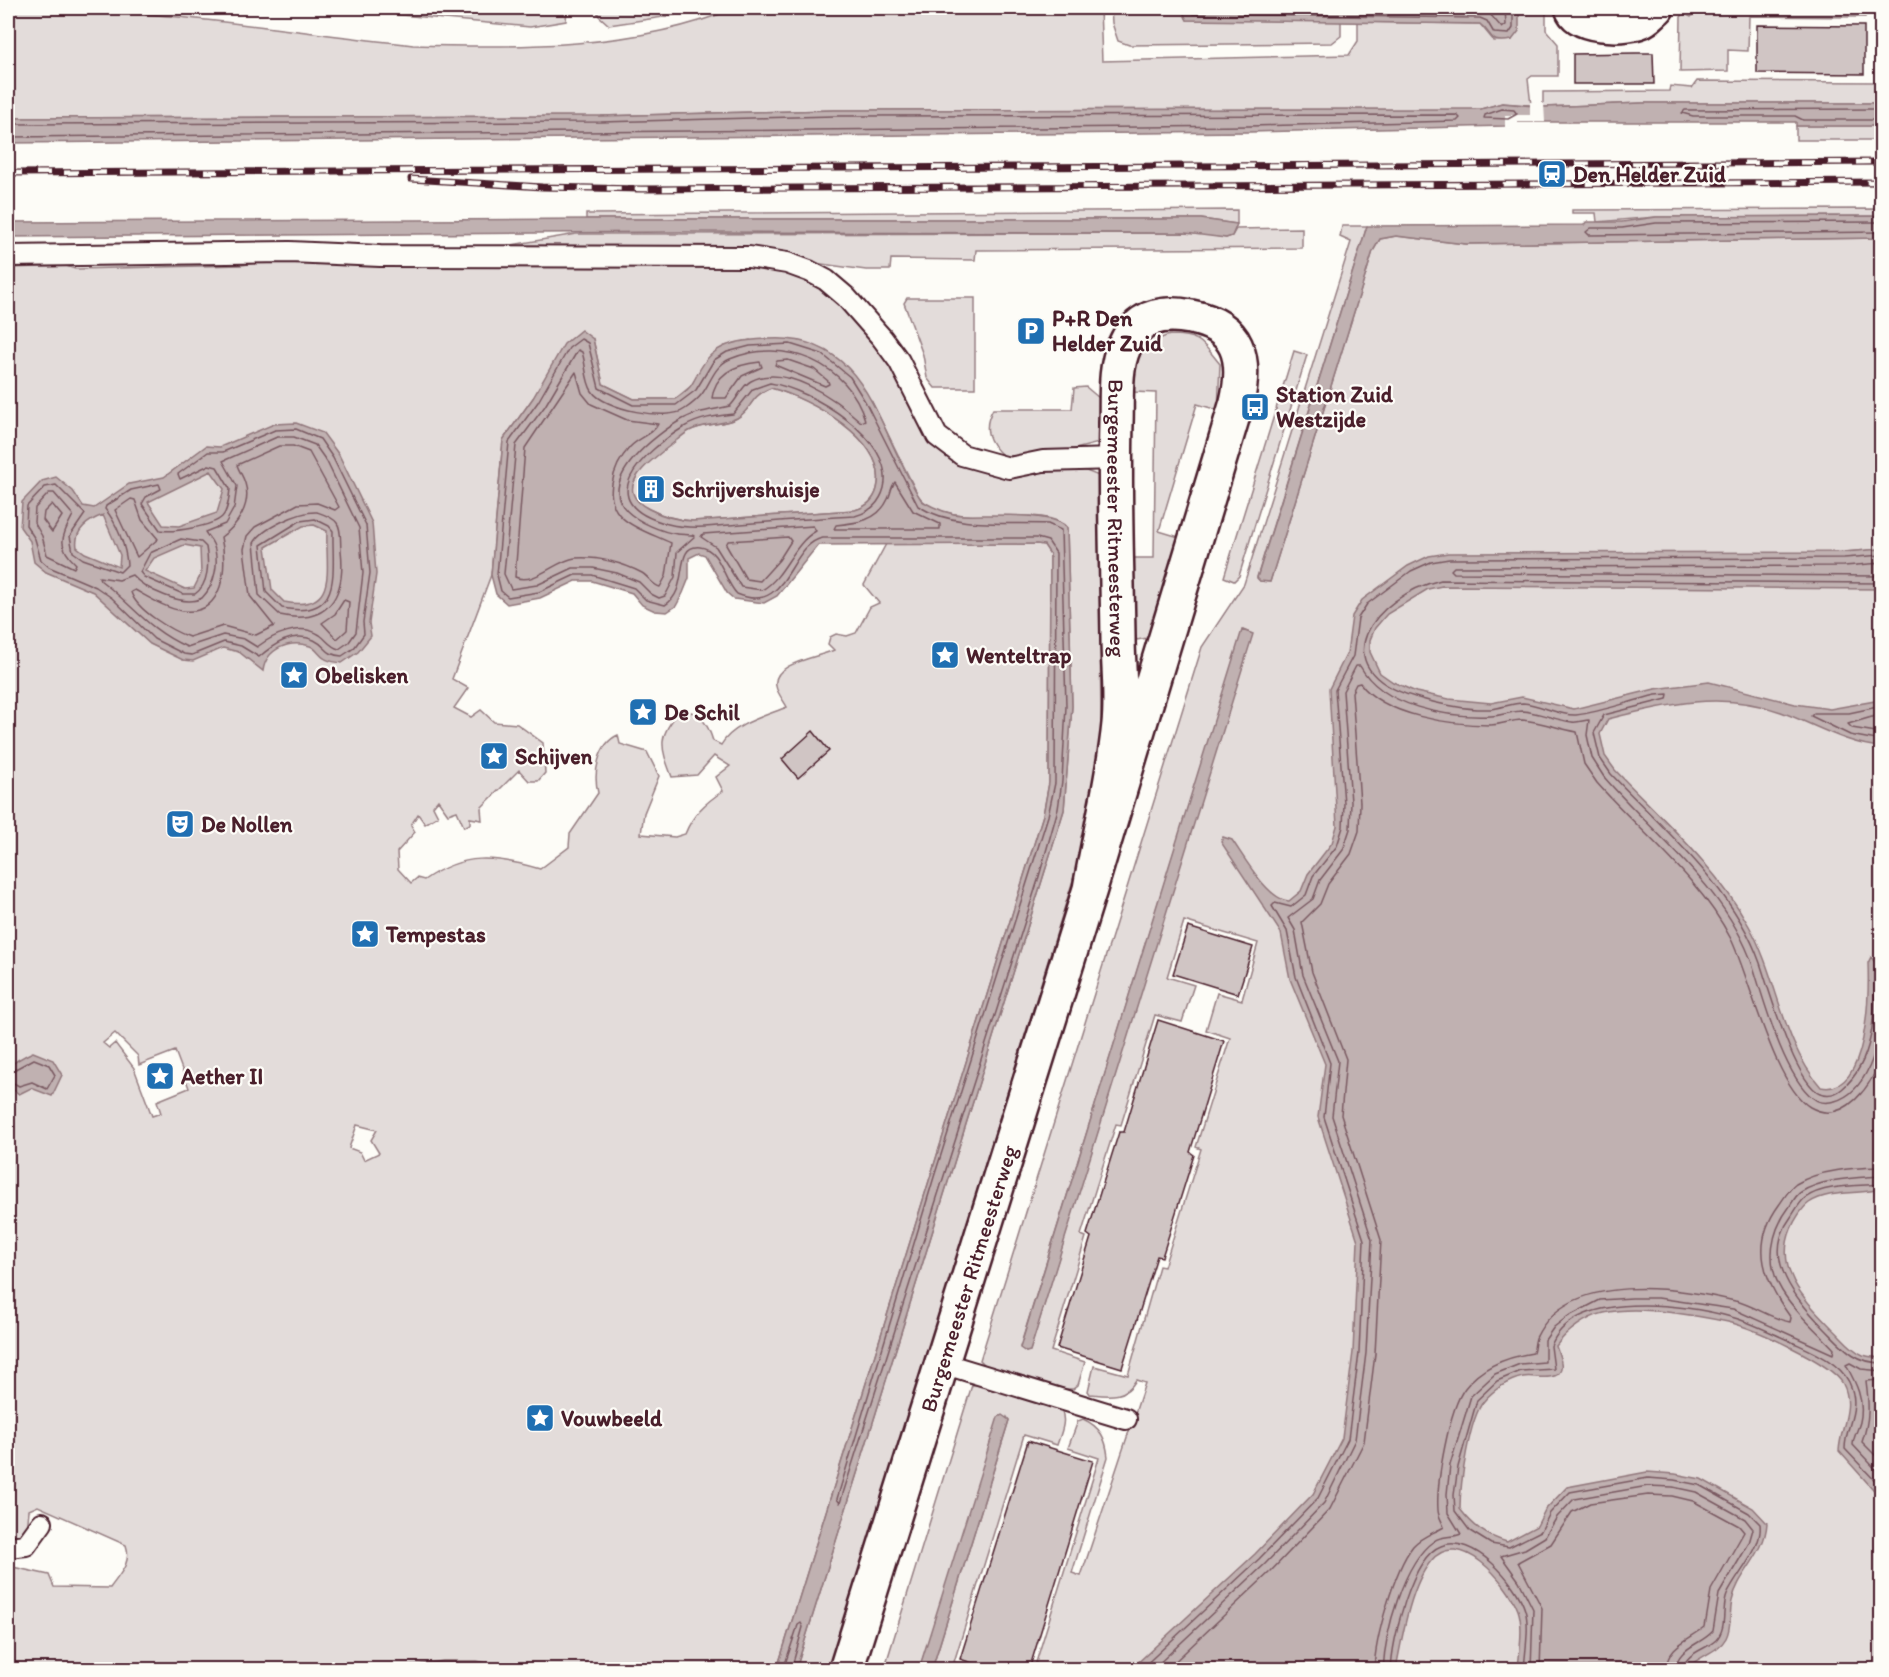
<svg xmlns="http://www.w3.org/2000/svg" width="1889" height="1677" font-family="Itim,sans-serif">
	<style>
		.green { fill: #e3dcda; stroke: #967e82; stroke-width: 1.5; fill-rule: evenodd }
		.water { fill: #c0b1b1; stroke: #91777b; stroke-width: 1.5; fill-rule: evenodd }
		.pier { fill: #fdfcf7 }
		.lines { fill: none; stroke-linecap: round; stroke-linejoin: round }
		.shore { stroke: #795961; stroke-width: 1.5 }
		.building { fill: #d0c5c4; stroke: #4a1f2b; stroke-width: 1.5 }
		.lane-casing { stroke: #4a1f2b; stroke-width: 24 }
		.street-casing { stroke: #4a1f2b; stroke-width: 38 }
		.lane { stroke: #fdfcf7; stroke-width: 20 }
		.street { stroke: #fdfcf7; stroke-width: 33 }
		.rail-casing { stroke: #4a1f2b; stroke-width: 7 }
		.rail { stroke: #fdfcf7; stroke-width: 4.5; stroke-dasharray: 14; stroke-linecap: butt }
		.labels { text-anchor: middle; stroke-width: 4.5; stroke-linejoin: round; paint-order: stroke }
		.poi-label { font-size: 22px; font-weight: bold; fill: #4a1f2b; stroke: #fdfcf7; text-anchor: start }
		.street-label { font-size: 22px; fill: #4a1f2b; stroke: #fdfcf7 }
	</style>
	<rect width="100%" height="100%" fill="#fdfcf7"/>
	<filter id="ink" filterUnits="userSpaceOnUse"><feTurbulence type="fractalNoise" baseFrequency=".0167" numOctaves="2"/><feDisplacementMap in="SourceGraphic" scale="12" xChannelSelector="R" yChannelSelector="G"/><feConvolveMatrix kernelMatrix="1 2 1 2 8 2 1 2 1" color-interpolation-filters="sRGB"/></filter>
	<g filter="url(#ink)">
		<!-- green -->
		<path class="green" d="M325,8H567L566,21L530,27Z
			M596,8H699L670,16L609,25L599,16Z
			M735,8H1100L1102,61L1349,55L1358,41V22L1480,24L1494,41L1512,40L1519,8H1546V30L1558,44V76H1532L1528,79L1531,105L1502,103L1481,109L834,110L601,116L8,118V10C143,5 279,31 413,45C516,48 639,49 735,8Z
			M1111,8H1181L1187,20L1341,21V36L1332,43L1129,45L1118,41L1112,23Z
			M1698,8H1865V17L1749,16L1748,51L1728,50V71L1680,72L1681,17L1684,13L1691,17Z
			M1697,81L1881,82L1882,103H1642L1543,107V92L1669,91L1670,86L1692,88Z
			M1796,126H1881V140H1796Z
			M1881,209L1882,216L1656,217L1597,222L1596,213H1572V210Z
			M1237,210V224L1201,219H586V214Z
			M1342,226H1367L1257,577L1260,581L1270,582L1373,251L1380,239L1396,236L1466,244L1881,238V549L1844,552L1881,562V1669H1034L1099,1458L1068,1448L1078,1421L1083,1419C1101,1427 1106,1439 1108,1457L1072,1573L1081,1576L1145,1383L1136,1380C1125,1399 1109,1396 1090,1394L1088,1391L1094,1366L1128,1375L1159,1266L1164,1267L1201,1149L1196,1147L1230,1038L1206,1030L1217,993L1242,1000L1258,943L1184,921L1167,977L1194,985L1182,1022L1155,1015L1121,1125L1116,1124L1081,1235L1086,1237L1051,1351L1085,1362L1078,1385L1073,1389H1065L986,1366L980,1360L1202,647L1244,584L1351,242L1340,237ZM1243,630L1252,634L1030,1350L1026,1352L1020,1347Z
			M1302,228V248L976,250L975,260L891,259L890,270H866L807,262L800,266L878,341L932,440L1011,477L1076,467L1099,476V492L1101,737L1097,778L1082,851L829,1669H796L1064,810L1072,706L1067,528C1046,500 944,535 918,495L871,400L750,340L725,346L711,355L691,386L675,399H634L603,384L593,339L533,398L503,440L491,575L452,679L468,688L454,708L471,717L481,710L494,722L517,724L543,743L545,773L538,781H529L519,770L481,808L482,820L470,818V824L464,827L457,811L448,814L438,800L433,806L438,816L425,824L418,814L411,825L415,832L397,852L398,869L411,883L417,878L424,880C464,852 495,856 540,869L569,847L570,834L598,793C593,773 598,744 618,735L620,744L647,752L659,776L644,813L641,834L675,837L685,834C693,814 705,803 723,791L716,777L730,766L714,756L697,775L672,777C660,746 657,736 681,710C700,711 708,724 713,741L721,745C733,724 765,716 787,707C784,701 777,693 776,686C771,663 820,657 834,650L828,644L830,637L836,634L847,636L856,633L870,607L879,603L864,585L886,544H1037L1044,545L1050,554L1049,783L1043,815L777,1669L516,1670C476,1656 435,1663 394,1670L8,1669V1566L49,1575L54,1587L110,1588C120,1574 132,1563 126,1545L38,1506L29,1510L27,1532L8,1539V268L66,266L75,269L242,265L274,260H430L450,246L493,248L576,234L1197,233L1226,238L1232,236L1236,229ZM115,1033L138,1056L139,1065L175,1051L189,1088L157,1101L161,1113L152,1116L134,1068L115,1043L109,1048L103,1043ZM357,1125L377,1130L371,1140L379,1153L364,1160L360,1152L349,1148Z
			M907,298H975V388H935L927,378L923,355L904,303Z
			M1170,335C1200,335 1202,342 1220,364L1218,410L1197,404L1159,531L1179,537L1147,638L1137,640L1132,632V558H1154L1156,393L1134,392C1135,361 1136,345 1170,335Z
			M1294,351L1307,355L1239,576L1234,581L1224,577Z
			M1086,387L1099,398V443L1051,455L1003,456C988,442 982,428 993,409H1072L1074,388Z
			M771,388C808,398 890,440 877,489C874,500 866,507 855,510L693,521C676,520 664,517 649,509C646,507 640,505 637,502C614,482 674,439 689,431C703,423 725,425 737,418C753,409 748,397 771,388Z
			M984,1384L1061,1409C1067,1421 1061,1433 1057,1445L1024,1435L954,1662L977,1669H932L1009,1420L1007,1417L919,1669L884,1670L972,1385Z"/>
		<!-- water -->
		<path class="water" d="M1181,8H1519V31L1512,40C1487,44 1495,35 1480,24L1187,20Z
			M1502,103L1545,107L1642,103H1882L1881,126H1796V122H1514L1505,126L1250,132L8,143V118L601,116L834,110L1481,109Z
			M1881,216V238L1466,244L1396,236L1380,239L1373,251L1270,582L1260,581L1257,578L1367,226L1584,225L1586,222H1622L1656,217Z
			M591,219H1201L1237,224L1232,236L1226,238L1185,233L678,232L8,237V222Z
			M581,330L593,339L603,384L634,399H675C681,395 689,390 692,384C698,374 702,362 712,354C727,341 749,340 768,339C870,332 878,436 922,501C934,508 947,514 962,515C984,516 1055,511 1067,528L1072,706L1064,810L796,1669H777L1043,815L1049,783L1050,554L1044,545L1037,544L818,545L777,596L764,603L734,599L727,593L705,555L699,553L689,558V578L683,593L676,606L667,612L655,611L642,605L632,593L592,581H576L540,598L507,604L496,594L491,575L503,440L533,398L564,344ZM771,388C808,398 890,440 877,489C874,500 866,507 855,510L693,521C676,520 664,517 649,509C612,490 646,464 667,448C674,443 681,436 689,431C704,423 725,425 737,418C753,409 748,397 771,388Z
			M296,423L323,433L339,455L372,523L376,574L369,623L371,636L358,652L342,663C337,662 329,662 324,658C319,655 316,648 310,646C289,639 266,649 263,671L239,652L223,648L193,661L183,660L150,644L93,592L46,572L34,562L30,541L20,527L22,502L42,481L56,477L73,491L83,506L94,508L129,484L164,477L206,446L220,447L274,424ZM211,471L224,489L217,513L179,526L163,525L148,502ZM103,515L120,555L119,567L85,553L77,547C74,530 87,521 103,515ZM314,525L327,531C325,567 340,613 284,602L272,590L266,547L303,526ZM184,545L200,548L201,574L194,588L185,589L145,571L154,558Z
			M1881,549V589L1442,586L1428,589L1387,614L1375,628L1370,640V652L1380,673L1393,682L1416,692L1449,699L1491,703L1522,697L1574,709L1655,689L1709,682L1795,704L1830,709L1881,700V747C1846,744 1814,724 1781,712C1722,691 1667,704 1608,719L1600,734L1605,756L1615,770C1662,819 1716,866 1749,926C1778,977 1781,1042 1821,1087C1869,1097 1869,990 1868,963L1871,957L1881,970V1189C1859,1195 1830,1189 1809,1203C1802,1208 1794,1221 1791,1229C1774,1271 1805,1300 1832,1328C1842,1337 1851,1350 1863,1355C1869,1357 1876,1357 1881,1358V1498L1839,1451C1840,1428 1855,1407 1843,1384C1831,1362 1753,1328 1728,1322C1694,1315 1637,1305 1604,1313C1586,1317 1567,1331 1556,1346C1558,1353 1565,1367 1559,1373C1552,1381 1533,1375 1523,1377C1509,1380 1494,1389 1484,1401C1469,1418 1460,1485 1460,1509C1473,1526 1486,1536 1507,1542L1537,1526L1545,1510L1567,1487L1647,1472L1675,1474L1701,1479L1753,1508L1767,1523C1765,1556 1738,1572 1732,1601C1729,1613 1732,1627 1726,1638C1718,1653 1697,1656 1687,1669H1518C1519,1653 1524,1626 1518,1610C1508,1583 1459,1526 1431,1561C1410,1586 1402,1638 1396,1669H1131L1255,1554L1313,1494L1342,1438L1353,1352L1358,1241L1318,1117L1325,1064L1290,979L1281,933L1221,842L1223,837L1232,840C1244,857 1268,900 1289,901L1301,891L1308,874L1332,843L1337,826L1329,689L1347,653L1352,616L1362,600L1408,566L1429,556L1448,553L1844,552Z
			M1242,630L1253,634L1030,1351L1026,1352L1020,1348Z
			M33,1052L53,1060L62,1075L52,1096L31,1088L19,1094L10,1087C2,1066 16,1060 33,1052Z
			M1002,1415L1009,1420L932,1669H919L998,1417Z
			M443,1661H477L516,1669H394Z"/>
		<!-- pier -->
		<path class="pier" d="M1530,102L1544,104L1545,122H1518L1515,128L1505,129V115H1530Z"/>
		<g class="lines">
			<!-- shore -->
			<path class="shore" d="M1188,8L1193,14L1480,18L1487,21L1494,33L1509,34L1513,28V8
				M1308,8L1481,11L1490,14L1502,28L1506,25L1505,8
				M1502,109L1514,110L1517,114L1508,119L1484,118L1485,115Z
				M1882,109L1685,110L1682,113L1693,116H1795L1803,120H1882
				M8,124L601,122L834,116L1457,115L1460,118L1457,121L1250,126L8,137
				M1882,222L1656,223L1622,228H1591L1586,232L1589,235L1882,232
				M581,339L588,343L599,388L633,405H676L696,390L714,360L727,352L750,346L790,344L822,354L850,377L866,403L918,506C955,529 1006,522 1048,524L1061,530L1066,706L1062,781L1058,809L1038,880L840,1503L837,1499L934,1177L1048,816L1055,783L1056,553L1048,541L1037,538H823C788,544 789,616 737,594C724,582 721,549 700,547C672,544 691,590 665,605L646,600L634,588L592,575H575L539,592L508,597L501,591L497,575L509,442L538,402L569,348Z
				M578,350L582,352C586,363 585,381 592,391C603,409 668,422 685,409C691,405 698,399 702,394C711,382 714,366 730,359C784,336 849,364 865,420L861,422C836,399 786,363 751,381C741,386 738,399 730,406C714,410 696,411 681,420C658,433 595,480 627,511C638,522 662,532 677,534C684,535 690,534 695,536L677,552L675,577L665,596L659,598L651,594L639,582L617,573L593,568H573L537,585L511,589L504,574L516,445L545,406Z
				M788,360L814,369L828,381L829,384L825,386L775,365L777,361Z
				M760,362L762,367L742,376L726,398H712C715,373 737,364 760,362Z
				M576,372L582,393L591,404L627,420L658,424C654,434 638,438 630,447C620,458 614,469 612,484C605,522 644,530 671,543L666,576L660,587C652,585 649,577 642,573C623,563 597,556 575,558C556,560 534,586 515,577L525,448Z
				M770,383C810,389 896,439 884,488C880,503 870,512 855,516C817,518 779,521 741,524C717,526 692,530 668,524C588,503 643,452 684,427C699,418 716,416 733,414L753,389Z
				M296,429L320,439L333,458L366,525L370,573L363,622L364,634L354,648L342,656C325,655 327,646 314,640C293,631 274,644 259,657L241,646L224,642L192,655L184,654L154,639L112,598L96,587L49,567L41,560L35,539L26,525L27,506L45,487L56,485L85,514L70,536L73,552L83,559L120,572L127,565C126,547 117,523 105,509L106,506L131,490L159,484L161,489L146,497L142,504L160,530C172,533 213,526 222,517C228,511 229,498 230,489L217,467L209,465L180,479L178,474L208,452H223L275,430Z
				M277,437H294L315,445L327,462L359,528L363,573L356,632L349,642L339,649C330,647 327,640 320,635C300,622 273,635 257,647L244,639L223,635L187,647C148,630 132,604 100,580L99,577L119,580L132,575C144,589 184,608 202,598C215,585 220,561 213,544C211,539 207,536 205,532L225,524L234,508L237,486L223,461Z
				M279,446H293L309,452L339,507L335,510L317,503L298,504L255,527L247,536L244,549L250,596L274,626L256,635L223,626L189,637C172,631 136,610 131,592L135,590C148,597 167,609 183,611C224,616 228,566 221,537C237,526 252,505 245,483C243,476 239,471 237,465Z
				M895,482L913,511L940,524V529H834L836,525C857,523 878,521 888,499C891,493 891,487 895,482Z
				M49,493H54L73,515C62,537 56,545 76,564L74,568L47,555L42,536L34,522L35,508Z
				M131,499L135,500L142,520L158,539L137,557L115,510Z
				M52,504L62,516L52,532L43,520L44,512Z
				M317,512C323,514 333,517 337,523C342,530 340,542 341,550C346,595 329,626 280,615L259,595L254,543C262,528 300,511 317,512Z
				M315,519L329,526L333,531C332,571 344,620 282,608L266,592L261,545L300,521Z
				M813,526L816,531C792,544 786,576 762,590L741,587L716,547L701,537L703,534Z
				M788,537L791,541L779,560L760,581L746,579L726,545L728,541Z
				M181,539L201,542L206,547C209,563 209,584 195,594H183L144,577L140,572L150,553Z
				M1882,563L1844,566L1454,567L1451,570L1454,573L1882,576
				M1882,583L1441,580C1373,596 1320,669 1415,697C1438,704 1467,710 1491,709C1502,708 1512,703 1523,703C1540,704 1559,716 1576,715C1602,712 1630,701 1656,695L1668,694L1667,699L1604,715L1594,733L1600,758L1611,774C1665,831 1733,887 1760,963C1769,989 1795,1083 1820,1093C1828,1096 1836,1094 1842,1089C1874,1062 1875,1014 1875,975L1882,973
				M344,600L349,602L347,630L337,639L322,623L335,614Z
				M1882,706L1849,713H1814L1811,716L1850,735L1882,741
				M1882,714L1848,724L1852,728L1882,733
				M8,1073L34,1059L49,1065L55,1075L47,1089L32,1082L19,1086L8,1080
				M1882,1184C1859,1186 1824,1184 1805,1198C1799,1203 1795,1211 1791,1217C1760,1259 1796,1299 1825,1329C1842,1346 1855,1363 1882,1363
				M1882,1371L1861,1369L1850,1363L1846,1365C1856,1383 1865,1400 1860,1422C1858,1430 1853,1437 1853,1445L1882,1476
				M1882,1380L1866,1381C1869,1404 1870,1419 1862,1442L1882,1462
				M431,1670L444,1667L493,1670
				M783,1670L798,1625L801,1623L803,1627L791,1670
				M1140,1670L1259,1559L1318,1498L1348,1439L1359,1353L1364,1240L1324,1117L1330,1063L1296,977L1287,931L1272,906L1275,903L1291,907L1306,895L1313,876L1337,846L1343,827L1344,803L1335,690L1353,656L1358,618L1367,604L1411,571L1431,562L1449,559L1844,558L1882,555
				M1152,1670L1265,1564L1324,1503L1355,1440L1366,1353L1372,1240L1332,1116L1338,1061L1303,975L1295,930L1288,918L1313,899L1320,880L1343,850L1350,829L1351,802L1343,691L1356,666H1360C1383,707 1447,718 1491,716C1501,716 1512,711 1522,711C1539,712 1555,720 1572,722C1578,723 1584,720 1589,720L1587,735L1592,758L1604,777C1656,837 1727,889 1753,966C1764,1001 1784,1076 1813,1098C1819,1103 1828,1103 1835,1101C1867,1092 1879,1046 1882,1017
				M1166,1670L1271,1571L1330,1509L1364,1442L1375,1354L1381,1240L1341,1115L1346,1059L1312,972L1302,922L1320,904L1328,884L1351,854L1359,831L1360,803L1352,692L1356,684L1360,683C1384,716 1452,725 1490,725C1501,725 1511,720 1522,720C1540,721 1559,729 1577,732L1584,764L1597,783C1642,834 1700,878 1731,939C1750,978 1774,1085 1810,1107C1845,1127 1873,1083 1882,1056
				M1374,1670C1375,1639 1394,1570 1413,1546C1422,1536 1434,1533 1444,1527C1442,1521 1438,1516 1438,1510C1436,1484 1449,1408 1465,1388C1482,1366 1507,1357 1533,1353C1535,1348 1534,1341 1537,1336C1569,1271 1678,1287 1735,1301C1754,1305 1771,1319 1790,1322L1791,1318C1765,1282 1749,1246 1779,1205C1784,1198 1789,1189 1796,1184C1820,1169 1855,1168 1882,1167
				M1383,1670C1385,1633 1403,1562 1434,1541C1442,1535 1453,1538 1461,1534L1448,1513L1447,1494L1450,1465L1471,1396L1495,1374L1520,1364L1545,1362V1340L1554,1327L1567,1317L1600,1300L1632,1298H1658L1733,1309L1833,1354L1834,1349C1816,1330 1796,1313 1782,1291C1765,1263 1771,1231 1790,1206C1793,1201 1796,1195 1801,1192C1823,1178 1857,1178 1882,1176
				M1391,1670C1392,1640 1411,1557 1441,1546C1473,1533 1517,1583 1525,1610C1530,1626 1525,1652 1524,1670
				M1531,1670L1533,1609L1519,1581L1501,1556L1525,1549L1545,1537L1557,1517L1574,1499L1648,1486L1673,1487L1696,1492L1745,1519L1753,1529L1749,1543L1719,1594L1713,1631C1701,1645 1677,1647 1675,1670
				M1540,1670L1542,1608L1518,1562L1551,1544L1572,1512L1590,1503L1648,1495L1672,1496L1693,1501L1739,1526L1744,1532L1711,1590L1705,1627C1689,1640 1667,1645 1666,1670
				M1683,1670C1685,1652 1706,1650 1716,1640C1728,1627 1721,1609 1727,1595C1737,1573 1763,1549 1760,1524L1749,1513L1699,1485L1674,1480L1648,1478L1570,1492L1550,1513L1541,1531L1509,1547L1491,1544L1470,1531L1455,1511L1454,1495L1458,1467L1477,1400L1497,1381L1521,1371L1554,1369L1551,1346C1573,1289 1685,1304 1731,1317C1751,1322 1771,1333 1790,1341C1811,1351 1838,1361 1849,1382C1862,1410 1845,1425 1845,1449L1882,1488"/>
		</g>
		<!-- building -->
		<path class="building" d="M1757,25L1864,26V74L1757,73Z
			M1636,53H1653L1654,84H1573V54Z
			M813,731L829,751L798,778L782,759Z
			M1188,927L1253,947L1238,994L1173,974Z
			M1158,1020L1224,1041L1190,1152L1194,1155L1162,1257L1157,1256L1122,1368L1057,1348L1091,1237L1087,1234L1119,1132H1124Z
			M1028,1441L1093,1461L1029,1670H993L960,1659Z"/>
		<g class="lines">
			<!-- lane casing -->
			<g class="lane-casing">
				<path id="lane" d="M8,256L290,252L380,256L749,257L787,263L809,271L826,280L846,297L882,338L899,361L937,436L962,455L1009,468L1043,461L1115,459
					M942,1363L1126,1419
					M8,1547L26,1545L42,1523"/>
			</g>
			<!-- street casing -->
			<g class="street-casing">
				<g id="street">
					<path d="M1572,8C1578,27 1621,27 1638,22C1646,20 1651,13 1657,8"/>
					<path id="s1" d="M846,1670L1090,889L1237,402C1247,358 1239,326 1191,317C1161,311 1137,317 1124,347C1114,369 1117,399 1116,423C1114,494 1117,566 1118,637C1118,665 1122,695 1119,724C1114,777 1099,836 1090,889"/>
				</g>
			</g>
			<!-- lane -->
			<use href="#lane" class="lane"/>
			<!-- street -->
			<use href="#street" class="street"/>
			<!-- rail casing -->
			<g class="rail-casing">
				<path id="rail" d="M8,173L1882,162
					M411,179L542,187L641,189L1882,182"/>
			</g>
			<!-- rail -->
			<use href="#rail" class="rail"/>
		</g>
	</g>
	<!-- icons -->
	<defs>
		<g id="station-square" transform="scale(1.5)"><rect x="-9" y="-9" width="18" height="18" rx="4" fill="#1f6fb2" stroke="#fdfcf7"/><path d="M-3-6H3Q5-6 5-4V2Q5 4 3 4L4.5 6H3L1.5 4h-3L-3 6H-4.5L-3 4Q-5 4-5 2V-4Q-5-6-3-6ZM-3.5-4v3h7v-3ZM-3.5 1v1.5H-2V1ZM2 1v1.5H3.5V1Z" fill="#fff"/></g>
		<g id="parking-square" transform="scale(1.5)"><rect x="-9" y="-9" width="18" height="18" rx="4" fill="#1f6fb2" stroke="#fdfcf7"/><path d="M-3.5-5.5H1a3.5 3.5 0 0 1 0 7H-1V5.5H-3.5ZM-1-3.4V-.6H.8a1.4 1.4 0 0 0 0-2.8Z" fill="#fff"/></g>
		<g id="bus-square" transform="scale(1.5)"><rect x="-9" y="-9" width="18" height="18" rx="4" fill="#1f6fb2" stroke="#fdfcf7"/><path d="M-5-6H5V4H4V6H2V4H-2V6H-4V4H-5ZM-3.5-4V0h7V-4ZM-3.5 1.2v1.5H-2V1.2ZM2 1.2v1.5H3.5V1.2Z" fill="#fff"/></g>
		<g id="building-square" transform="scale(1.5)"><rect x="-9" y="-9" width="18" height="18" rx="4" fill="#1f6fb2" stroke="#fdfcf7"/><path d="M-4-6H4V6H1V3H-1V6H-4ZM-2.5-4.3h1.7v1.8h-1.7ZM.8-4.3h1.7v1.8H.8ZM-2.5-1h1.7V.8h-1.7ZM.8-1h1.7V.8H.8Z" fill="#fff"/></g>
		<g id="sight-square" transform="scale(1.5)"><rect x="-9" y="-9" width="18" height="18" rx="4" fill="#1f6fb2" stroke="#fdfcf7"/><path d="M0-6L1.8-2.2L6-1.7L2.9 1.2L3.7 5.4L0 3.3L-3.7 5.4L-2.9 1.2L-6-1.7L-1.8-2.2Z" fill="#fff"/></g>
		<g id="theatre-square" transform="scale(1.5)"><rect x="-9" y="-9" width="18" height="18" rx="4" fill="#1f6fb2" stroke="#fdfcf7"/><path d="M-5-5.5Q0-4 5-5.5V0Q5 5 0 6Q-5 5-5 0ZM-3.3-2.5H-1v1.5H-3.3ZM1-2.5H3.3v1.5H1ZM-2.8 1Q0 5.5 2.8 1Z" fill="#fff"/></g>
	</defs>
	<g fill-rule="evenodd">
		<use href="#station-square" x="1552" y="174"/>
		<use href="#parking-square" x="1031" y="331"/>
		<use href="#bus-square" x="1255" y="407"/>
		<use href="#building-square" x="651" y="489"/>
		<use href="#sight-square" x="945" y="655"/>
		<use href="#sight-square" x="294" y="675"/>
		<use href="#sight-square" x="643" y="712"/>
		<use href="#sight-square" x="494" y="756"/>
		<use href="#theatre-square" x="180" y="824"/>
		<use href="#sight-square" x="365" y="934"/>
		<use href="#sight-square" x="160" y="1076"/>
		<use href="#sight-square" x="540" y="1418"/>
	</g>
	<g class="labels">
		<!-- poi labels -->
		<g class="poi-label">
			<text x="1573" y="182">Den Helder Zuid</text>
			<text x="1052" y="326">P+R Den<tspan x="1052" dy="25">Helder Zuid</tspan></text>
			<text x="1276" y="402">Station Zuid<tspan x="1276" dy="25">Westzijde</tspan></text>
			<text x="672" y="497">Schrijvershuisje</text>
			<text x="966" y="663">Wenteltrap</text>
			<text x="315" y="683">Obelisken</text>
			<text x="664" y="720">De Schil</text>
			<text x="515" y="764">Schijven</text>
			<text x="201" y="832">De Nollen</text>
			<text x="386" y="942">Tempestas</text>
			<text x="181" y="1084">Aether II</text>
			<text x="561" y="1426">Vouwbeeld</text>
		</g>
		<!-- street labels -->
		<g class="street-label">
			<text dy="8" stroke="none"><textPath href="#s1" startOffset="1692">Burgemeester Ritmeesterweg</textPath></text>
			<text dy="8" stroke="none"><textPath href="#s1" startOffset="410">Burgemeester Ritmeesterweg</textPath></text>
		</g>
	</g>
	<!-- margin -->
	<rect width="1889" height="1677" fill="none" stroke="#fdfcf7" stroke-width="30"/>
	<rect x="15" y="15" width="1859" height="1647" fill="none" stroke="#4a1f2b" stroke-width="2" filter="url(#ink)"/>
</svg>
